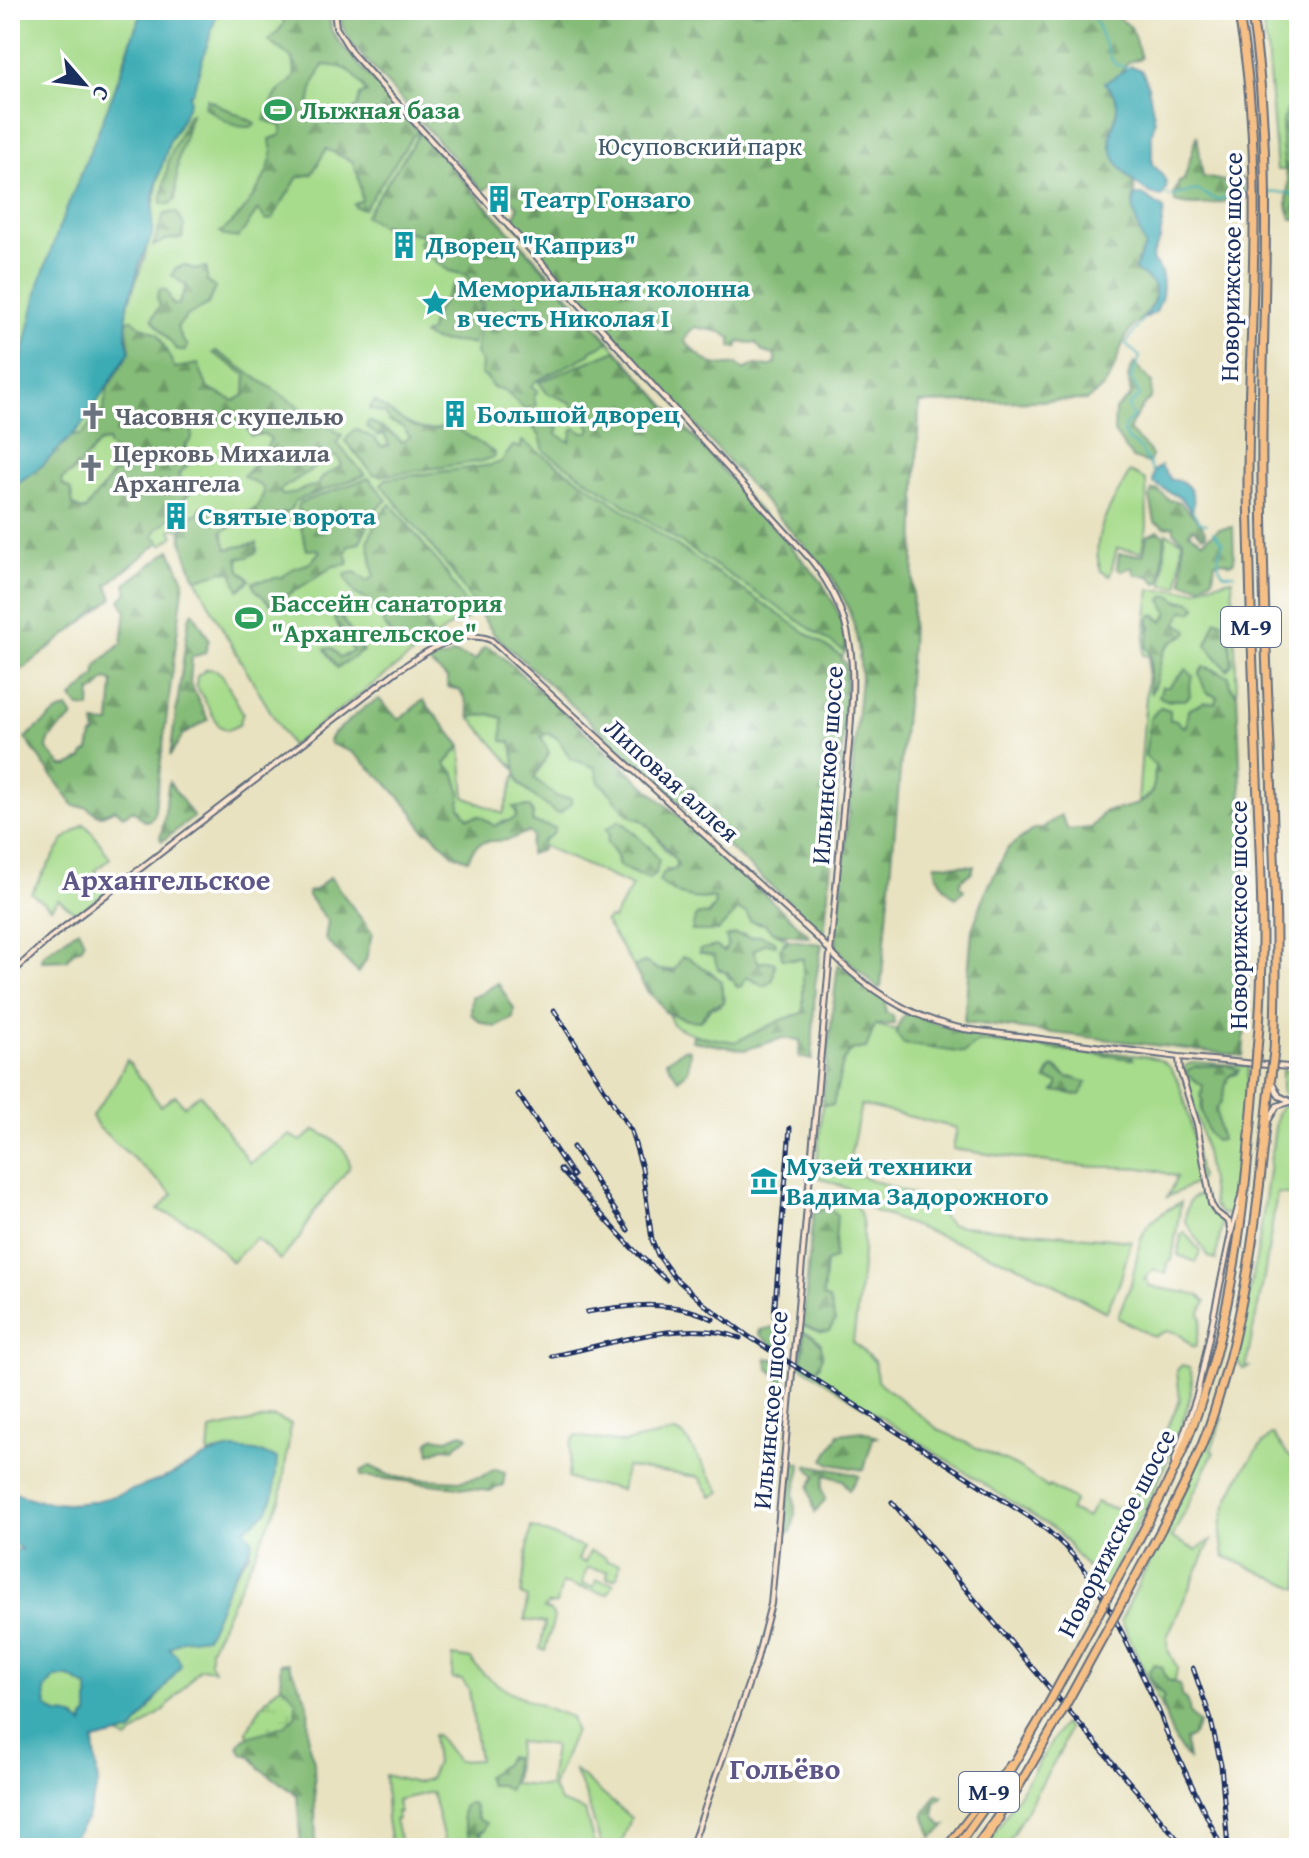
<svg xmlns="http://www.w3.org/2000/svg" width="1309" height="1858" font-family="'Gentium Book Plus',serif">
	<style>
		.green { fill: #a7dc8c; stroke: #618675; stroke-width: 2; fill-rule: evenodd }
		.forest { fill: url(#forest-firs); stroke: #50766b; stroke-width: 2; fill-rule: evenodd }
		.wetland { fill: url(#wetland-marsh); stroke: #618675; stroke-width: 2 }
		.water { fill: #3aabb4; stroke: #2a6d89; stroke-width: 2; fill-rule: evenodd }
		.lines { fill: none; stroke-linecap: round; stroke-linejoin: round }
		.stream { stroke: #3aabb4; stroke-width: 2 }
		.secondary-casing { stroke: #636e80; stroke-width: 8 }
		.primary-casing { stroke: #636e80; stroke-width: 9 }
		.highway-casing { stroke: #636e80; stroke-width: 11 }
		.secondary { stroke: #fbe5cf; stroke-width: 4 }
		.primary { stroke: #f5bf86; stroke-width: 5 }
		.highway { stroke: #f5bf86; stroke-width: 7 }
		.rail-casing { stroke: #1b2f5e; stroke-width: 5 }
		.rail { stroke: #fff; stroke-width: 2; stroke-dasharray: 6; stroke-linecap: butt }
		.highway-bridge-casing { stroke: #636e80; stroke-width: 11; stroke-linecap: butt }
		.highway-bridge { stroke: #f5bf86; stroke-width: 7 }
		.labels { text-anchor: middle; stroke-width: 7; stroke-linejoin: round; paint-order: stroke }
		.shield { fill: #fff; stroke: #5f6d8e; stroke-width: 2 }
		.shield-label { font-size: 24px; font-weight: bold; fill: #1b2f5e }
		.leisure-label { font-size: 26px; font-weight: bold; fill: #27864d; stroke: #fff; text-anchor: start }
		.park-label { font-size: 26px; fill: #3e5a6a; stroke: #fff }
		.culture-label { font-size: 26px; font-weight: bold; fill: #0d838f; stroke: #fff; text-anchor: start }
		.street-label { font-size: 26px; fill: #1b2f5e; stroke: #fff }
		.worship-label { font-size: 26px; font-weight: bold; fill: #5b616d; stroke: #fff; text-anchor: start }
		.quarter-label { font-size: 30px; font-weight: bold; fill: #5e5788; stroke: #fff }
	</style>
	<defs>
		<pattern id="forest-firs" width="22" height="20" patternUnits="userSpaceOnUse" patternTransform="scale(2)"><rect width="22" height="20" fill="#85bc78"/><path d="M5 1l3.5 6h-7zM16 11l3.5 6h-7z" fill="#6c9966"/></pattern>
		<pattern id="wetland-marsh" width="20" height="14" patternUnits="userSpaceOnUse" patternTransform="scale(2)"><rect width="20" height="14" fill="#a7dc8c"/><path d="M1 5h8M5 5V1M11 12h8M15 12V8" fill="none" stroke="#8fbd7b"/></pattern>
	</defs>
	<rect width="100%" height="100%" fill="#fff"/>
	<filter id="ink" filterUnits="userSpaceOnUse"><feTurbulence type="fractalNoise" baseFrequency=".0125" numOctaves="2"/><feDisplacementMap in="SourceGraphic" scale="16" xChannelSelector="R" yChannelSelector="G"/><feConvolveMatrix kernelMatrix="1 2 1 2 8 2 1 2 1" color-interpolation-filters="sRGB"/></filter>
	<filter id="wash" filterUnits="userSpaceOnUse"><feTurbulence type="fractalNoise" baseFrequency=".006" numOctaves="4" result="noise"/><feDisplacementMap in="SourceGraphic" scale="32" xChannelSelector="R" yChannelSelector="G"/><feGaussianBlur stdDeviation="1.8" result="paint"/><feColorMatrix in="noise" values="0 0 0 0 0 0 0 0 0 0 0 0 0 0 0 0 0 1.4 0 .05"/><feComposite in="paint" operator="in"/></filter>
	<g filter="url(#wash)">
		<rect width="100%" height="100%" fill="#e8e2c0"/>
		<!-- green -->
		<path class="green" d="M10,10H144L135,29L10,397Z
			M216,10H329L331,30L348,54L563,289L821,581L836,609L847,649L840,659L846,663L847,685L824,934L494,634L479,612L455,626L453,624L291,746C271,711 175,558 181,530L174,528L171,531L174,536L162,545L159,542L106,586L43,465L82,425L100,395L108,387L127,308L145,256L159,175L170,140L182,119L189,95L193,91Z
			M1260,10H1292L1294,18L1299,17L1294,33L1299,39V49L1293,55V60L1296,64L1299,63V103L1293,100L1282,133L1285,170H1277L1267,47Z
			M1130,472L1146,480L1147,527L1141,552L1117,548L1110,576L1101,571C1088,536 1113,502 1130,472Z
			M1166,533L1182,541L1179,586L1163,585Z
			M1232,579L1237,694L1219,671L1207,667L1204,686L1209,694L1218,697L1215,703C1200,706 1185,707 1186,726L1183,728L1177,721L1170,720V713L1158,710L1145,752L1155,765C1154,785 1157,793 1138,802L1149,656L1143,655L1150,590H1197L1210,584ZM1161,600L1186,601L1177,623L1184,628L1185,635C1156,643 1163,671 1151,692L1149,624L1156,615L1163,622L1168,612ZM1228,623L1232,664L1227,670L1206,645L1213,627ZM1179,676H1193L1181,699L1168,701L1162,687H1169Z
			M207,669L216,670L222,675L243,713L239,725L228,730L219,726L196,685L197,676Z
			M489,714L503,718V740L511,742L516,757V767L528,792L542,799L555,813L557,797L534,778L549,753L541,736L545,733C565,736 574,763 595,767L600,784L608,789L630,815L643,821L655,833L665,850L676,860V869H666L679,895L715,899L714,907L692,930L718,931L737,909L746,913L755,923L765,924L771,931L789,940L783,943L792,960L803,959V1013C782,1020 750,1040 733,1042C720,1044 685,1032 673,1025L668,1014L687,1020L703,1019L710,1008L719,1006L725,999L720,980L710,971L700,968L659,970L648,963L634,967L605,922L609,918L613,919L632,886L545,847L541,844L547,836L548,826L532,822L533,813L526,806L514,808L517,815L513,821H503L494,826L480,816L468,818L460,807V791L454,772L445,767V764L461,746L465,797L503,814L517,771L470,717ZM625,824L639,840L651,848L639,876L619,866C615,853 610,845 608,832ZM742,934L751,938L760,935L775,944L766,943L753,951L759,963L768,961L775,967L773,973L761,985L750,977L744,979L741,986L730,979L714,956C726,951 731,942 742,934Z
			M84,824L92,832L110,858L95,871L109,887L108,891L77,914L58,899L51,908L31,893L64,840Z
			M875,1025L897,1030L896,1034L964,1053L978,1042L1031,1046L1132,1059L1130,1055C1143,1056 1156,1056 1166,1064C1186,1079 1195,1151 1200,1176L1198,1182L1167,1197L1177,1177C1141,1163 1120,1169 1084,1166C1040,1162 997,1155 953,1149L957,1128L861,1105L847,1171L925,1199L951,1225L1131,1241L1120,1282L1106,1312L1024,1268L874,1211L849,1189L816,1176L822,1105L833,1104L843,1062L852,1050L866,1048ZM1057,1068L1067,1077L1077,1078L1076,1095L1055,1090L1058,1086V1082L1046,1080L1050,1069Z
			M127,1060L161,1106L175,1095L184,1106L200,1094L250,1163L289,1135L301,1141L315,1130C330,1137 352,1149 349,1168L314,1212L299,1239L280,1260L256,1238L232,1262L198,1226L158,1210L173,1194L97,1126L92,1116L113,1087Z
			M1193,1062L1248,1066L1238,1196L1235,1209L1228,1215L1220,1213L1214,1206L1202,1134L1184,1075V1067ZM1238,1073L1228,1077C1223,1096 1214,1113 1208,1132L1201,1110L1203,1086L1200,1081Z
			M1282,1070L1299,1073V1095L1289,1097L1282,1093Z
			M1291,1104L1299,1108V1196L1277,1193L1264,1277L1246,1366L1249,1367L1243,1369L1237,1361V1354L1258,1249L1277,1113L1282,1106Z
			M828,1191C841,1194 852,1198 859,1211C870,1232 856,1314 853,1342L875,1362L877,1381L939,1430L1020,1468L1048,1488L1049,1486L1075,1500L1070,1510L1087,1518L1096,1502C1110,1509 1121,1512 1133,1499L1180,1400L1177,1370L1182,1365L1189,1368C1208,1398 1122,1554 1104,1589L1058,1532L797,1363L803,1325L811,1326L823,1296L827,1208L813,1214C814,1202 814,1193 828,1191ZM803,1332L821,1343L820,1366L801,1362Z
			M1204,1195L1210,1211L1222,1222L1216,1260L1209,1257L1185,1221C1186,1208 1188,1194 1204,1195Z
			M1181,1202L1172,1260L1168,1263L1166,1274L1153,1269L1144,1280L1148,1281V1286L1198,1295L1206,1302L1200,1313L1202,1319L1196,1346L1193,1347C1181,1335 1173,1324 1154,1337L1118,1318C1120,1306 1128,1295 1131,1283C1144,1236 1132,1228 1181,1202Z
			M1184,1232L1200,1251L1196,1262L1178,1255L1181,1235Z
			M274,1417L291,1424L281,1498L210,1649V1663L214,1670L200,1668L167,1707L127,1740L120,1736L132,1732L181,1665L169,1648L182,1640L206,1636L233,1576L250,1553L245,1529L267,1512L274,1494L276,1458L233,1449L208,1454L210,1430Z
			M1223,1417L1211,1450L1214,1452L1172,1538L1196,1550L1211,1540L1167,1637L1168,1650L1177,1668L1175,1681L1153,1680L1155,1688L1164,1696L1162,1701L1165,1715L1121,1620L1215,1426Z
			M675,1432L684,1436L721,1492L712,1497L699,1477L626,1467L621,1490C604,1484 585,1487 568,1478L571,1442L576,1436L623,1443Z
			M1272,1434L1288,1455L1299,1463V1589L1224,1556C1223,1548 1221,1539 1221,1531C1221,1502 1251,1453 1272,1434Z
			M531,1527L583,1548L578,1560L585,1563L590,1551L605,1557L607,1561L620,1563L617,1578H607L608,1571L587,1568L582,1584L594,1587L597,1580L614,1583L608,1594L562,1583L557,1604L547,1605L544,1609L551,1611L554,1618L545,1651L540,1649L545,1623L525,1620L527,1598L521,1595Z
			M453,1656L471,1659C488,1688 540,1705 571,1717L575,1731L552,1787L560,1802L585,1811L595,1848H567L569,1842L550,1843L549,1848H482L484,1845L475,1807H463L462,1817L470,1839L469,1843H456L455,1848H446L432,1792L397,1800L399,1812H396L398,1819L395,1820L402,1848H392L387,1820L385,1775L416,1783L429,1779L436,1763L433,1735L436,1734L457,1761L479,1760L469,1690L462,1680L452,1679ZM518,1742L554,1745L549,1787L514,1784Z
			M54,1677H69L88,1688V1716L84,1719L83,1725H80L76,1718L57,1714L47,1707L44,1689Z
			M1063,1724L1068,1728L1062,1748L1008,1842L1003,1848H985Z
			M573,1769L631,1818L620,1848H602L585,1793Z"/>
		<!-- forest -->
		<path class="forest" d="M282,10H329L331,30L337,40L419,132L413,136L364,209L355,207L354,204L362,200L358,176L352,161L326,149L312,174L298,177L272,219L266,220L258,210L238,238L225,236L220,232C241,220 270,176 272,152C272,148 270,144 270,139L281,135L282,126L264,120C269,112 273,97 279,91C292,78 298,84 293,59L269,41C275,30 289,29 282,10ZM323,65C349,66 353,71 366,92L360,95L357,107L345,116L342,124L324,122L309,106L312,89Z
			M340,10H1115L1116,16L1131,27L1141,58L1128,62L1109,89C1129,107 1105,127 1111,148C1115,163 1132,172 1134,186C1136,192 1132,198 1133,204C1134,219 1141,232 1145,247L1136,263L1144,277L1154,284C1157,317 1138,314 1126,337C1111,366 1118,382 1086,400L919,403L911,647L881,987L878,988L841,954L836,945L861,678C859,634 853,610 829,573L513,223L518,207L495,182L483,191L354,47L342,26ZM695,327L721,332L731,338V347L737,348L739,342L756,343L763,352L775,355L776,363L772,366L754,365L744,370L737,364C708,369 704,359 685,342L688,333Z
			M207,99L255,123L254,126C234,131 220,116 204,107Z
			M1293,100L1299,103V202L1294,209L1299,214V219H1292C1283,202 1289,197 1288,181C1288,177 1285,173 1285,169C1282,148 1277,116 1293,100Z
			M191,114L178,160L175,200L170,204H161L169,158L188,115Z
			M420,133L609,342L592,350L589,355L536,381L531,386L538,391L534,397L536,406L524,409L504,390L492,387L487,378L481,375L482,363L476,354L483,302L466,275L449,271L422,251L419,242L423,238L422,235L408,232C400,222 394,225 383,227L365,216Z
			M1197,135L1203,177L1229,182L1242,178L1243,196C1223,204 1196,208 1175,202L1174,194L1179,182L1184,180Z
			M176,212L184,225L182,238L166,240L153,246L164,214Z
			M184,265L196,270L205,267L207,269V281L215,288L208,304L187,316L177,327L182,339L188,346L185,351L176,349L152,319L160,305L157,298L160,289L166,290L173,305L179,304L186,286L172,275L175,269Z
			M454,284H459L479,299L480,312L473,345C455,338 440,347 423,335L430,331L433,317Z
			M132,319L141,326L158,334L175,368L198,364L208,389L234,401L245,395L246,375L213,353L216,351L342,435L337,443L365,475L295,501L289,512L248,521L246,513L257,508L264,492L262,487L243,476L260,459L271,439L264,434L251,436L247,428L223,418L208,426L198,420L193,423L192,438L186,446L187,450L194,454L193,459L178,475L190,492L164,524L157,528L154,536L160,542L107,585L113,598L10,679V488L43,465L69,436L81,435L103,411L108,387L130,351L126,322ZM108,441V445C132,468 96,490 85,511L73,506L71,490L63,485L61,480L75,470L100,442ZM326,454L337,457L342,465L324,476L316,486C303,486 294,496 282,495L280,490L322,463Z
			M616,350L821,581C831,598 852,632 845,652L544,451L540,436L529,423L531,418H537L553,427L557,425L559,427L557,434L570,442L573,429L576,428L581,432H589L591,428L570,402L547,393L539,382Z
			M1134,363L1152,382L1151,398C1143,404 1132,421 1129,431L1149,450L1152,456L1149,463L1132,458L1114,432L1115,410L1131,396L1128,376Z
			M375,401C393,414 426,443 448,423L495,453V456L483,461L380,476L373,474L345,441L355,429L374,438L382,447L389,445L384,434L378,436L366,426L369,421C380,426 392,432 402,442L410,437L403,427L389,421L386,414L369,409Z
			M522,441L842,657L841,660L846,663L844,730L824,934L494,634L449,568L381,484L386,479L492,465L501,462L513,446L521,448Z
			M369,478L387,500L377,508L359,543L349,545L346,553L349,562L348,564L334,566L275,603L270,604L254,588L253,582L282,577L292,569L310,563L320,551L318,549L307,550L297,513L299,503Z
			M1152,490H1158L1169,500L1180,502C1191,517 1201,517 1206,535L1202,536L1193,528L1189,533L1203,541L1219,529L1233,527L1234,561L1231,564L1225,561L1215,562L1213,578L1201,586L1183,583V540L1175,533L1173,526L1165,527L1155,522L1150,497Z
			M391,504L445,571L472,614L468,616L465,612L454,616L447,605L423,618L433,636L411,653L408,648L397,643L368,600L355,594L345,577L346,574L355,572L367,581L374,576L368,540L381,513Z
			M202,506H213L227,519L241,514L240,523L222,531L227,549L257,543V552L248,557L238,558L240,570L250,580L239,590L232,572L224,571L197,579L194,576C187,556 177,537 186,516L197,514Z
			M1158,531L1162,533L1165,537L1161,582L1157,583L1150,576L1136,575L1131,567L1122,571L1117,568L1119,554L1143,555L1147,536Z
			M170,550L184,580L154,816L150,820L144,821L133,810L123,816L115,809L100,816L86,807L74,806L25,738L57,712L67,708L73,717C63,728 48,732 47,749L62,766H68L82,759L84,754L89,751L92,736L96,734L94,723L110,724L113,682L108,679L103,681L97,690L91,691L90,708L79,707L72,698L95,676L97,665L122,643L126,610L120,600L128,592L126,584Z
			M1165,596H1172L1179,602L1189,601L1197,606L1193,612L1183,611L1177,623L1187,629L1188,633C1151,649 1166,665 1151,693C1145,678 1157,659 1146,647L1151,627L1148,621L1153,614L1163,622L1168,612L1161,600Z
			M193,612L209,639L205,653L192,657L190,683L208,720C198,724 193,731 183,734L170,756L189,618Z
			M340,615L363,651L337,668L325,649L332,648L340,658L353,651L334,619Z
			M1216,620L1228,623L1232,664L1227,670L1206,645Z
			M486,647L496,651L807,933L809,937C794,932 776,940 765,924L750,921L746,913L738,910L718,931H692L695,917L698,914L708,915L714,907L715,899L711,897C694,903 672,893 659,881L663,873L676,869L678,865C676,859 648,825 642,820C639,818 634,818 631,816C619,808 613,792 600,784L595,767L571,759L558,739L550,733L541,736L549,753L534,778L557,797L571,798V803L560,813H555C546,804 523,790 519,782C514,770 515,755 511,742L502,741L503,718L489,714L470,717L467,703L460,690L447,687V678L429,663L431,659L445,658L454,653L476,660L483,648Z
			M1203,667L1229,676L1230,686L1237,694L1249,969L1243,1056L964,1022L972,930L986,891L1008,848L1034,829H1041L1061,815L1068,830L1091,828L1105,811C1118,809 1147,806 1152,792C1155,785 1155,773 1155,766L1145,756L1150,719L1160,707L1170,710V720H1176L1183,727L1186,726L1188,710L1204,702L1215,703L1218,697L1206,692L1199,674Z
			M1186,669L1193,676L1189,687L1190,696L1185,700C1175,698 1166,703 1159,696L1162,687H1169Z
			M379,699L399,720L423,700L461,746L445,764L454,772L460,791V807L468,818L480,816L494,826L516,818L517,812L513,807H530L533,813L532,822L555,828L553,834L542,841V850L530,854V844L533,837L529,832C522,833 517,837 511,839C494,844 478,833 468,860L453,854L430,832L425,831L415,817L414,813L385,781L352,752L331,744L329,741L332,735L364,708Z
			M169,782L194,817L162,841L160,838C166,819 165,801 169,782Z
			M619,821C629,826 652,850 659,860L656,873L649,879L619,866L617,855L607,842L609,835L606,829Z
			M935,864L974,866L972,872L962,879L960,885L964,890L956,898C944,889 936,877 935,864Z
			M330,877L372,933L366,960L358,973L325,939L328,922L308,896V892L315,890Z
			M78,929L84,942L82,947L74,951L67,960L42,961L43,955Z
			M735,934L751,938L760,935L775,941L776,945L765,943L753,951L759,963L769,961L775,963L773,980L764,986L747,977L741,986L737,987L728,973L718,969L714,956L699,953V950L716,946L724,952L728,944L726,937Z
			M789,940L822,944L815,985L812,1060L799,1057L800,1040L783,1038L744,1050L692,1041L693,1035L735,1042L784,1019L803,1013V959H782L780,948Z
			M682,957L689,958L720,980L724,1002L709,1008L700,1021L687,1020L665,1012L660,1003L647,991L635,970L634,967L644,962L659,970L674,971Z
			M838,964L885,998L886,1012L893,1016L894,1024L875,1025L866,1048L852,1050L843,1062L833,1105H822Z
			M498,983L514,1009L513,1018L495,1027L480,1022L471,1014L472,996L479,995Z
			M909,1013L960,1032L1130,1055L1133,1059L1031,1046L978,1042L964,1053L904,1044L896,1034C897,1027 901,1016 909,1013Z
			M684,1049L690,1050L688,1071L678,1079L666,1061Z
			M1227,1065L1239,1070L1228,1077L1222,1101L1216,1109L1221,1140L1215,1141C1207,1134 1199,1112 1203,1103L1200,1096L1203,1086L1187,1074L1188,1070L1195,1066Z
			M1053,1067L1067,1077L1087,1082L1080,1095L1054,1091L1058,1086V1082L1046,1080Z
			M827,1208L837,1214L834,1259L826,1262L823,1296L829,1300L835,1321L829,1331L821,1332L803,1325L813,1214Z
			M776,1327L790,1329L788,1349L772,1345L759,1334V1330Z
			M803,1332C824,1337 827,1354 816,1371L801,1362L804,1346Z
			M766,1358L773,1359L786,1368L778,1460L770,1459L779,1377L769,1369Z
			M862,1431L877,1437L873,1438L864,1470L831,1464L824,1460L839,1434Z
			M462,1433L468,1437L456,1445L454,1449L443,1448L430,1454L428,1443C435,1433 438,1439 447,1439Z
			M794,1462L801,1464V1468L794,1494L795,1515L791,1532L787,1533L785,1528L789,1470Z
			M810,1465L854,1474L859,1476L849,1490L843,1480L825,1475L822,1487L825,1500L815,1513L809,1487L816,1476L807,1466Z
			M370,1466L389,1475L402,1478L461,1481L483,1476L495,1469L505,1472L503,1485L490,1491L361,1476V1471Z
			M288,1663L308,1702L309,1746L314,1761L316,1848H301L297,1795L260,1768L251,1756L242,1754L238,1747C245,1732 269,1728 284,1726L287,1689L281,1686L280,1664Z
			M1154,1664L1162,1667L1167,1680L1180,1684L1181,1696L1188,1701L1190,1714L1199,1724L1193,1736L1185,1740L1188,1759C1174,1744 1166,1721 1162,1701L1164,1696C1158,1688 1150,1682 1149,1671Z
			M508,1757L513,1758C514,1766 513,1784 508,1790L501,1785H489L486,1776L503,1765Z
			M937,1794L943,1796L935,1803V1816L941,1825H947L932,1837L924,1814Z
			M467,1804H472C480,1813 470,1818 487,1823L484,1831L479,1832L484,1840L482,1848H455L456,1843L460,1840L468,1843L470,1839L462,1817L463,1807Z"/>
		<!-- wetland -->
		<path class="wetland" d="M281,1686L287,1689L296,1701L295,1716L284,1726L248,1737L247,1731C254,1718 268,1692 281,1686Z"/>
		<!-- water -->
		<path class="water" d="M144,10H216V16L193,91L189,95L190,100L182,119L170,140L159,175L153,197L152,235L141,260L127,308L126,338L130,351L82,425L43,465L10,488V397L17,380L39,284L60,225L118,82L135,29Z
			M1131,66L1142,70L1148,86L1155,121L1152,133V164C1161,174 1174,184 1161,197C1138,191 1108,163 1111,137C1112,124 1120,113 1116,99C1114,93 1109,89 1105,83Z
			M1135,195H1143L1164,209L1160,240L1152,256L1153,262L1161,271L1163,284L1162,296L1156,312L1143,319C1151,310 1161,293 1151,282C1147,277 1139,274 1135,269L1145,247C1140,230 1130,212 1135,195Z
			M1161,466L1171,480C1189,479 1197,496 1192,512L1182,499L1153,483L1154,471Z
			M233,1449L255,1451L277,1458L274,1494L267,1512L245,1529L253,1541C249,1556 240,1562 233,1575C223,1595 217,1617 206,1637L182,1640L169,1648L177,1655L181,1665L132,1732L94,1741L98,1785L86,1820L73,1838L58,1848H10V1589L14,1578L10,1568V1551L21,1549L10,1541V1490C64,1517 106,1500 159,1480C189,1469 197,1455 233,1449ZM55,1677H69L88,1688V1715L84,1719L83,1725L70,1715L57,1714L47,1707L45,1689Z"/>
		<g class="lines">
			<!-- stream -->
			<path class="stream" d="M1091,10L1111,59L1116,64L1131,69
				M1164,194L1171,197L1196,190L1217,200L1239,192L1290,193L1299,201
				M1143,319L1126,344L1140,357L1131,378L1140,396L1128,406L1133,418L1125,425L1123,432L1129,441L1141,449L1153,471
				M1192,511L1201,523L1207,524
				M1213,532L1223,543C1218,554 1215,564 1224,574H1234"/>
		</g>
	</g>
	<g filter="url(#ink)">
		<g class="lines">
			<!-- secondary casing -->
			<g class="secondary-casing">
				<path id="secondary" d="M334,10L336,27L352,53L812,561C856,617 855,665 850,733L771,1604L756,1662L691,1848
					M10,975L50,938L397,671C423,654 458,627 491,640L822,942C856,984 911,1019 964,1029L1179,1057L1299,1068
					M1179,1057L1180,1070L1197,1124L1211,1204L1216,1212L1229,1222L1230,1230
					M1273,1084L1279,1096L1288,1100
					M1268,1121L1277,1106L1299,1099
					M1174,1462L1197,1395L1231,1233L1241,1196"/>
			</g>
			<!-- primary casing -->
			<g class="primary-casing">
				<path id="primary" d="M945,1848L1010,1764
					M982,1848L1000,1818"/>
			</g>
			<!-- highway casing -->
			<g class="highway-casing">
				<path id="highway" d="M1238,10C1268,169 1247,332 1248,493C1250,588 1253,683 1257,778C1261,869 1266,959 1257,1050
					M1251,10C1277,168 1260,322 1262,482C1263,571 1266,659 1270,748C1274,849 1279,950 1274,1051
					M1119,1576C1148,1522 1178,1469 1198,1411C1236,1302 1246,1189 1255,1075
					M1127,1593C1158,1534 1194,1475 1214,1412C1249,1303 1260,1190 1271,1076
					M956,1848L1004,1780L1043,1714
					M975,1848L1016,1791L1054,1726"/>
			</g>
			<!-- secondary -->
			<use href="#secondary" class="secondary"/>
			<!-- primary -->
			<use href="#primary" class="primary"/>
			<!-- highway -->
			<use href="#highway" class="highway"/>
			<!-- rail casing -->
			<g class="rail-casing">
				<path id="rail" d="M554,1010L631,1131L642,1168L652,1240L658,1255L673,1276L704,1304L748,1336L1031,1518C1085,1556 1108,1602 1135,1660C1147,1686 1161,1711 1169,1739
					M518,1094L573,1176
					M573,1147L628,1230
					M560,1169L632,1248L666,1280
					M587,1312C631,1305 671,1299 713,1319
					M774,1316L790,1128
					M552,1356C607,1345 688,1317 740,1338
					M892,1502L1185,1848
					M1193,1668L1210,1716L1221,1765L1228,1848
					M1165,1729L1222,1848"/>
			</g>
			<!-- rail -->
			<use href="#rail" class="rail"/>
			<!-- highway-bridge casing -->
			<g class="highway-bridge-casing">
				<path id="highway-bridge" d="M1255,1075L1257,1050
					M1271,1076L1274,1051
					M1043,1714L1119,1576
					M1054,1726L1127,1593"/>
			</g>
			<!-- highway-bridge -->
			<use href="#highway-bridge" class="highway-bridge"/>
		</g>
	</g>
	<!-- icons -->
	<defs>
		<g id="stadium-bare" transform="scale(2.16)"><path d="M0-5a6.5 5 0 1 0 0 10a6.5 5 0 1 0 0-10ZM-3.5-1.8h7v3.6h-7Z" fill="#2e9e5b" stroke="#fff" stroke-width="2.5" paint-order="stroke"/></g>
		<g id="building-bare" transform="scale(2.16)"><path d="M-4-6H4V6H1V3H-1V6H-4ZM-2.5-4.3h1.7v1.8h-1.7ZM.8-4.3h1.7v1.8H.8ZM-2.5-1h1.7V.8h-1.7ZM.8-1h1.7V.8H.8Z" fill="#0f9aa8" stroke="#fff" stroke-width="2.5" paint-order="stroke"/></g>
		<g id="sight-bare" transform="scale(2.16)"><path d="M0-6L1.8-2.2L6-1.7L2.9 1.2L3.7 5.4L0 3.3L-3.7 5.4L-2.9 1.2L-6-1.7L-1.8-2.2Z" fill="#0f9aa8" stroke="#fff" stroke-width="2.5" paint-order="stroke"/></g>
		<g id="church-bare" transform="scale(2.16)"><path d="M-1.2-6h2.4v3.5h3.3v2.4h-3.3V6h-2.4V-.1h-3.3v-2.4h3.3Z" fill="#6b7280" stroke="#fff" stroke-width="2.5" paint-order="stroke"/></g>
		<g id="museum-bare" transform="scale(2.16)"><path d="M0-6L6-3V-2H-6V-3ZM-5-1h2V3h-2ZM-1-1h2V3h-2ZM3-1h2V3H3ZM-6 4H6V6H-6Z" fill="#0f9aa8" stroke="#fff" stroke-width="2.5" paint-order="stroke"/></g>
	</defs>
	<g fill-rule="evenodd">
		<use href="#stadium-bare" x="278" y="110"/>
		<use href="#building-bare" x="499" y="199"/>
		<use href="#building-bare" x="404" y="245"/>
		<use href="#sight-bare" x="435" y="303"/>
		<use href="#building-bare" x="455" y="414"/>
		<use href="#church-bare" x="93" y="416"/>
		<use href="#church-bare" x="91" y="468"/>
		<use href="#building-bare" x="176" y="516"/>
		<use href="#stadium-bare" x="249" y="618"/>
		<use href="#museum-bare" x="764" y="1181"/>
	</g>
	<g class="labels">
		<!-- shield labels -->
		<g class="shield">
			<rect x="1221" y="607" width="60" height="40" rx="6"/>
			<rect x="959" y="1772" width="60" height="40" rx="6"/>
		</g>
		<g class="shield-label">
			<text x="1251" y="635">М-9</text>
			<text x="989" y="1800">М-9</text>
		</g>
		<!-- leisure labels -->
		<g class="leisure-label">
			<text x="300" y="119">Лыжная база</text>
			<text x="271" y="612">Бассейн санатория<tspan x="271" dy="30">"Архангельское"</tspan></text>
		</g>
		<!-- park labels -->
		<g class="park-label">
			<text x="700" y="155">Юсуповский парк</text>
		</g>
		<!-- culture labels -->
		<g class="culture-label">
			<text x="521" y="208">Театр Гонзаго</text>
			<text x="426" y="254">Дворец "Каприз"</text>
			<text x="457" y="297">Мемориальная колонна<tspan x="457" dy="30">в честь Николая I</tspan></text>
			<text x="477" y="423">Большой дворец</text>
			<text x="198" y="525">Святые ворота</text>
			<text x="786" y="1175">Музей техники<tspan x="786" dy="30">Вадима Задорожного</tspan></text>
		</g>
		<!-- street labels -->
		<g class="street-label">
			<text transform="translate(1231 267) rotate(-89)" y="9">Новорижское шоссе</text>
			<text transform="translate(827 765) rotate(-86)" y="9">Ильинское шоссе</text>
			<text transform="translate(672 780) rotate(42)" y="9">Липовая аллея</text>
			<text transform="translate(1238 915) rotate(-90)" y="9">Новорижское шоссе</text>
			<text transform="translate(770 1410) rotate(-85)" y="9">Ильинское шоссе</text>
			<text transform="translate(1116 1533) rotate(-63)" y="9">Новорижское шоссе</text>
		</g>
		<!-- worship labels -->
		<g class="worship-label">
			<text x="115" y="425">Часовня с купелью</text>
			<text x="113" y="462">Церковь Михаила<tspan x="113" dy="30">Архангела</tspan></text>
		</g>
		<!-- quarter labels -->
		<g class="quarter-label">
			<text x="166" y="890">Архангельское</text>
			<text x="785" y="1779">Гольёво</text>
		</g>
	</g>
	<!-- margin -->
	<rect width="1309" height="1858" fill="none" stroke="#fff" stroke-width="40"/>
	<!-- north arrow -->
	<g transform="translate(84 84) rotate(118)" stroke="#ffffff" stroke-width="6" paint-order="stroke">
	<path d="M0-6L14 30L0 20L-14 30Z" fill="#1b2f5e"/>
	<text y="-12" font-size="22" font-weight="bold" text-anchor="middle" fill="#1b2f5e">С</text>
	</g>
</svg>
